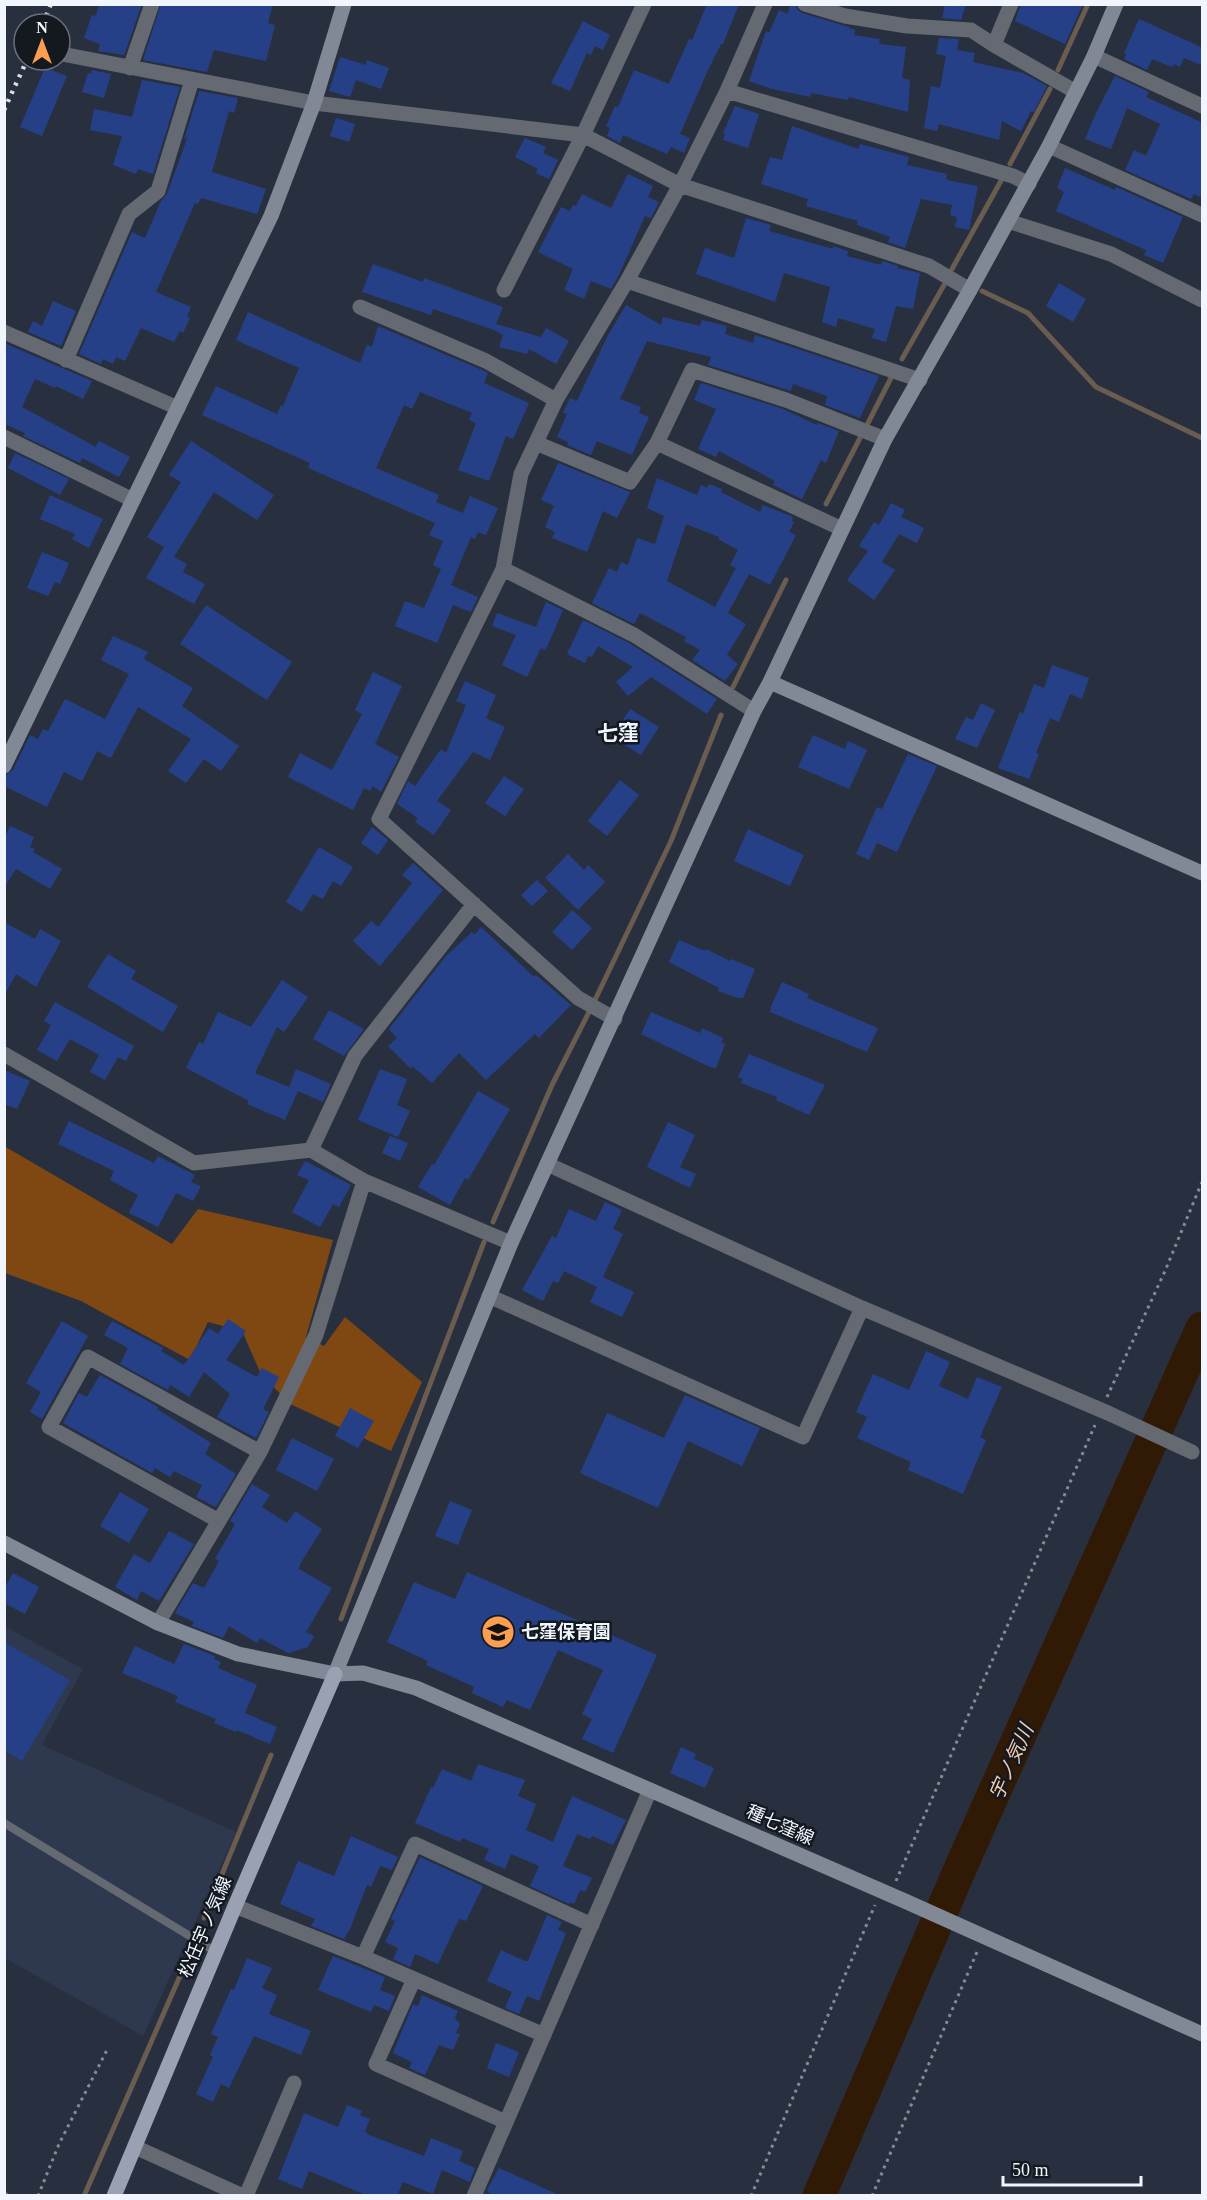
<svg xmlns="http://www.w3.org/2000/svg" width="1207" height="2200" font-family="'Times New Roman','Noto Sans JP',serif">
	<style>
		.built { fill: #2e384e }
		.forest { fill: #7f4712 }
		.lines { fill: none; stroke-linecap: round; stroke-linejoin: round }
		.stream { stroke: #6b5c50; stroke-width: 5 }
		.river { stroke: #311a05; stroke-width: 33 }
		.building { fill: #264087; fill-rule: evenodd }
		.path { stroke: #848a97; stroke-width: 3; stroke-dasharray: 3 4.5; stroke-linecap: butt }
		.lane { stroke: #656971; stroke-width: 8 }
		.street { stroke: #656971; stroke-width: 15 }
		.secondary { stroke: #828996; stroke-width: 15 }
		.primary { stroke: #99a1b2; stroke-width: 15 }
		.rail { stroke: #dbdfe9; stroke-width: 4.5; stroke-dasharray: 3 6; stroke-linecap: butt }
		.labels { text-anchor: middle; stroke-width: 5; stroke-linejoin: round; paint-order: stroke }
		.poi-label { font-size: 18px; font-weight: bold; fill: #f1f5fe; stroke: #14181f; text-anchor: start }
		.street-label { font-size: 18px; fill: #f1f5fe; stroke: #14181f }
		.water-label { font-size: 20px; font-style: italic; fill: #f3caac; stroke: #14181f }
		.quarter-label { font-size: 21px; font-weight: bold; fill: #f1f5fe; stroke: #14181f }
	</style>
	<rect width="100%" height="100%" fill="#283040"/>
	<!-- built -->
	<path class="built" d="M4,1626L83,1669L42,1745L236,1832L143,2036L5,1958Z"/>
	<!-- forest -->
	<path class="forest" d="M4,1146L172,1244L198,1209L333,1240L306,1337L324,1346L345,1317L422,1382L391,1451L290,1404L261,1374L242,1331L208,1322L190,1360L81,1301L5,1273Z"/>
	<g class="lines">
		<!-- stream -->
		<path class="stream" d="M1058,70L1088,4
			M1010,164L1050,89
			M952,269L1002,179
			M982,291L1028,313L1096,387L1202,438
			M902,359L944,285
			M868,423L891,378
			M826,504L860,438
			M733,687L786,580
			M595,1000L671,841L721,715
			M493,1222L552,1085L589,1012
			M341,1619L484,1242
			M204,1918L271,1755
			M84,2196L190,1953"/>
		<!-- river -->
		<path class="river" d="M819,2196L963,1862L1202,1328"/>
	</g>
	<!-- building -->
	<path class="building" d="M99,4H142L124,55L98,51L100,44L84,38L92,15L96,16Z
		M161,4H273L268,23L275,25L266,61L214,50L207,72L143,60Z
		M707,4H739L723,44H721L709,68L680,134L690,138L684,153L671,147L667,154L623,135L620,143L607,136L610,128L606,126L615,106L618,107L634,70L669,84L689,39L692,40Z
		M790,4H795L798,10L802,13L849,27V28L855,30L854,35L880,39L879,44L906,47L902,78L910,80L908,112L849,97L848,100L811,93L810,97L772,89L749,81L766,31L769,33L779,10L788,14Z
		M945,4H966L961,20L942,18Z
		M1021,4H1083L1065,44L1015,21Z
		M1139,19L1203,48V66L1184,58L1180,67L1174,64L1172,67L1152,59L1147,70L1124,59L1126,54L1124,53Z
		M583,21L610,35L603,50L595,46L591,55L587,53L570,91L551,83Z
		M939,38L959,39L957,50L975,53L973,62L1023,73L1047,86L1034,112L1031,111L1021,131L1002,121L999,140L939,124L937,131L924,128L931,86L940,88L946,56L936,54Z
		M340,57L366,65L367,60L389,68L381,89L356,80L350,97L329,91Z
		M45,68L67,76L42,136L20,127Z
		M92,70L111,74L104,98L82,92L88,73L91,74Z
		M1115,76L1149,92L1146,97L1203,123V198L1194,194L1191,199L1125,170L1134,150L1146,156L1160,124L1127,108L1111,149L1085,139L1097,111Z
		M142,80L180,87L153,174L138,169L136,174L113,165L122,136L90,130L94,109L132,117Z
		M199,91L238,98L234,113L229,111L212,172L266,189L257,214L201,198L198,204L195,203L156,292L191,307L187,317L190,318L183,333L180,331L174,342L141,328L125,361L116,357L113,364L103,359L101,364L79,354L132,232L145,238L161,201L167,194L188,136L184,140Z
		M735,106L759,114L748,148L723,140L725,134L723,133Z
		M336,118L355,124L349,142L330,136Z
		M792,126L858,149L860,144L909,157L907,165L947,174L946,179L951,181L978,186L969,230L955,227L957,217L950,215L952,205L921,199L905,248L888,242L890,237L857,225L858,221L806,206L808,199L761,184L770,157L782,160Z
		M525,138L546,147L543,153L558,160L549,179L536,173L538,169L515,157Z
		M1065,168L1115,190L1116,187L1183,217L1163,263L1144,255L1146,250L1056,211L1064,192L1057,188Z
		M628,174L653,186L648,197L659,202L651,218L645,216L618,277L611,289L591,281L584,299L564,290L573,269L538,252L561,207L570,211L573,205L576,206L582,194L611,208Z
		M746,218L771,225L769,231L833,249V246L848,251L847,256L881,265L882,261L898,266L897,268L920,273L913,309L896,306L886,342L872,338L875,329L838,318L836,327L822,322L830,287L784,273L775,302L696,274L705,248L734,258Z
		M373,264L423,282L424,278L503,307L496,324L541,337L546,328L569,341L556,364L529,349L527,354L499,347L503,335L494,330L433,309L431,315L362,292Z
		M1059,283L1086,299L1073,322L1046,306Z
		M53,301L76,311L61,346L28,332L33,321L42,326Z
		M626,305L661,325L663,317L700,326L702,320L727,326L725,334L753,343L755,335L879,376L860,418L825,405L827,396L793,384L791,391L708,365L711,357L647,341L620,399L641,407L639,413L649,417L632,455L597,441L591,455L567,445L568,442L557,437L567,414L563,413L570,398L577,401L607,337Z
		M248,312L360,363L367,345L372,347L378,326L482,370L488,373L484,383L529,403L513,439L506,436L489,481L458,470L476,423L469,420L472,413L420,392L412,409L404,405L376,468L439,495L436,502L463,513L470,496L498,508L486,535L478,532L475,539L471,537L451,585L478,597L471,612L453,605L437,643L395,626L405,601L424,608L441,569L433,565L443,541L429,535L435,523L308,468L310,463L202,415L216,386L277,414L281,405L283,406L299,368L236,340Z
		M4,343L92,381L83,399L56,386L55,388L35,379L22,407L96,447L99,441L130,457L119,477L82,458L80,463L78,462L23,436L25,433L4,424Z
		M701,383L783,409L817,425L818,423L839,431L826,463L821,460L802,499L773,485L775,481L719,451L716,457L698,449L716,409L694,400Z
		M191,441L274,495L257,520L214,492L174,557L187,564L183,572L205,584L194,604L146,578L164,547L147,537L181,482L169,475Z
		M15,453L69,479L60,495L8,468Z
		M558,463L630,492L617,518L603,511L587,552L552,538L555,532L545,527L554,506L541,500Z
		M657,478L697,495L701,485L707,488L709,484L722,489L721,492L760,512L763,505L793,517L792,521L794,522L789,532L796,535L770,585L749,574L728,613L746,624L727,655L738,664L725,681L692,660L700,650L684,641L686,637L640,613L634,624L592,603L609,568L617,572L621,562L628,565L637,538L655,544L664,516L647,508ZM686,524L719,537L718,539L738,550L730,565L736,568L715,607L667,581Z
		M50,495L103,519L89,548L72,539L75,534L40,519Z
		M891,503L905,510L901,517L924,528L917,543L899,534L882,562L895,570L874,600L847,580L868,551L859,546L874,522L879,525Z
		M42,552L69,563L60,584L55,582L48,596L27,588Z
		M546,602L563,610L548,645L545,650L541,648L527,677L502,665L516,635L492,626L497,613L536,627Z
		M206,605L292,662L267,700L180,644Z
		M583,620L629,643L717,699L707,714L651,677L628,696L616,682L633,667L598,646L592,657L588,656L585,663L567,654Z
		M113,636L148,652L144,659L193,688L182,706L239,746L221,771L204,759L186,783L168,771L191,739L138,707L111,758L97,751L82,781L64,772L47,807L4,786V776L13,770L30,735L38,739L43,729L48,731L65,699L105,719L129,674L101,660Z
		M1052,665L1089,678L1082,699L1070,694L1059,722L1050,718L1036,753L1039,754L1029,779L998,768L1020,712L1023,714L1034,684L1044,688Z
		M373,672L402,686L375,744L399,757L381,792L373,786L370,791L364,788L353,810L288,777L300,753L332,770L362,714L355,710Z
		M465,681L496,695L486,718L505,727L490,760L473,752L437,801L451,810L434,835L415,822L418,818L397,804L408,781L415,786L441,749L446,753L466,705L456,701Z
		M981,703L995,710L977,748L955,739L966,717L973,720Z
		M630,709L659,727L641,755L612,737Z
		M813,735L845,749L848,741L867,750L849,789L798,767Z
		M908,754L937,766L897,852L877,843L869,860L856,854L877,807L882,809Z
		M504,776L524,789L505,816L485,803Z
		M620,780L639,795L607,836L588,821Z
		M10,826L34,837L30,847L35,849L33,852L62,869L50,889L16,869L4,888V839Z
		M372,827L388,840L378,855L361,843Z
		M748,829L804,855L790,886L734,861Z
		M319,847L353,867L341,886L333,881L323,899L313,894L302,912L286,902Z
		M568,854L584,870L588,865L605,882L578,910L545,878Z
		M413,863L443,890L380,966L353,941L371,921L378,927L412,883L402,875Z
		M537,880L548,891L532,906L521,895Z
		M572,910L592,928L572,950L552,932Z
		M4,922L35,939L40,929L61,941L36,987L16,974L4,996Z
		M481,927L534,977L536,975L571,1005L539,1038L535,1034L486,1080L459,1053L432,1083L412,1066L411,1069L388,1046L397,1038L389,1029L446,956L472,932L474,935Z
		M679,940L705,951L706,949L730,961L731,959L755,969L743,998H737L718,991L719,988L669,962Z
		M108,954L136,971L131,979L178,1006L163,1032L87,987Z
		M282,980L308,997L284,1032L277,1027L255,1073L289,1087L296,1069L331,1084L323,1102L298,1091L285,1120L247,1104L249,1101L186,1068L199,1042L203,1044L218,1012L251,1027Z
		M782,982L809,994L807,998L878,1028L867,1052L770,1012L771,1009H770Z
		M55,1002L134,1046L126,1061L118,1057L105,1080L90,1072L99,1055L70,1039L57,1061L37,1050L51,1025L44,1021Z
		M329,1010L364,1029L344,1056L313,1039Z
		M651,1012L700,1033L702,1028L723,1038L721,1042L725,1044L716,1068L710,1067L641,1034Z
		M749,1054L825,1085L809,1115L776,1100L777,1097L741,1083L743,1079L738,1077Z
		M380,1069L407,1079L397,1105L410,1111L398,1137L358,1120Z
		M4,1070L30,1081L17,1109L4,1104Z
		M478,1091L510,1109L468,1180L465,1178L450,1205L418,1187L432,1164L434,1165Z
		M69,1121L154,1163L158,1156L195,1175L191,1182L201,1186L193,1201L176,1193L158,1227L129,1213L138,1195L110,1180L114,1171L58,1144Z
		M668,1122L695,1135L680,1167L696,1174L690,1188L647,1167Z
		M390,1136L408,1143L400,1161L382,1153Z
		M305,1161L351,1185L339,1207L333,1204L320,1227L292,1212L309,1180L297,1175Z
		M605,1202L622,1210L613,1229L623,1234L603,1277L634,1292L622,1317L590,1302L597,1287L564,1271L558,1283L553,1281L543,1301L522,1290L552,1236L556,1238L569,1209L596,1221Z
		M228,1319L246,1331L226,1360L257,1377L262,1368L279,1377L263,1409L269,1412L256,1438L217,1417L230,1394L204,1372L189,1397L170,1385L168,1390L120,1364L128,1348L104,1335L112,1321L163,1348L161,1351L184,1365L209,1328L218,1334Z
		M62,1321L88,1336L42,1419L30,1412L41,1392L26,1383Z
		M926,1351L950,1362L939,1386L968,1399L977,1377L1002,1387L980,1437L986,1440L963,1494L908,1470L911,1462L857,1438L867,1417L856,1412L873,1374L909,1390Z
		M100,1375L158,1407L157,1409L211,1443L205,1454L236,1474L216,1507L196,1497L202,1485L174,1471L170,1477L155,1468L152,1473L63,1423L79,1393L87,1397Z
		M685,1395L760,1428L742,1466L688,1441L658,1508L580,1473L607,1413L664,1438Z
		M350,1408L374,1421L358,1448L335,1436Z
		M292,1438L334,1459L317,1491L276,1470Z
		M252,1484L270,1495L262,1507L287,1523L295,1511L322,1529L300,1564L299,1569L332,1588L306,1632L314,1636L308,1647L288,1653L260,1638L257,1643L229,1626L223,1638L192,1626L194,1622L175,1613L193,1583L204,1588L219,1561L215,1559L235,1524L230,1521Z
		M120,1492L149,1509L129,1543L100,1526Z
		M450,1501L472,1510L458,1545L435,1536Z
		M169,1531L194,1544L159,1601L141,1591L137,1600L115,1587L134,1554L150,1563Z
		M467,1572L657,1655L613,1753L582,1739L592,1719L582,1714L603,1670L558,1650L530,1710L507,1700L503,1707L472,1693L474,1687L426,1665L428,1661L387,1642L414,1582L455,1599Z
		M13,1573L39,1587L25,1614L4,1603V1589Z
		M4,1642L70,1680L22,1761L4,1750Z
		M184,1644L215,1656L214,1659L221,1662L218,1668L257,1685L245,1713L277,1727L270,1744L237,1730L236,1732L214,1723L216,1719L175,1702L178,1696L122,1673L135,1646L174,1664Z
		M681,1747L696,1754L694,1759L714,1768L705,1788L670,1773Z
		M478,1764L525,1780L518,1796L536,1804L526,1830L553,1842L572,1796L626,1820L613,1845L592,1836L590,1839L577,1834L563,1866L592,1878L585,1892L580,1890L574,1904L570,1902L569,1904L530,1886L539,1866L511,1854L505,1869L484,1860L489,1849L462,1838L460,1842L415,1823L431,1787L433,1788L442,1769L471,1781Z
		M351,1836L398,1857L392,1870L380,1866L371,1887L367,1885L350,1929L344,1939L311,1926L315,1919L280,1904L298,1861L334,1876Z
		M420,1857L483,1886L466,1921L459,1919L438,1964L415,1954L410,1967L393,1959L398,1948L385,1942L395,1921L391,1919Z
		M547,1915L562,1922L558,1930L566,1933L539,2001L527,1996L519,2014L505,2008L512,1992L487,1981L501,1950L525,1961H528Z
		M333,1956L385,1977L380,1990L395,1996L389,2011L374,2005L371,2012L318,1990Z
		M247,1958L272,1968L262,1988L277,1995L269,2014L311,2031L301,2055L254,2036L229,2088L221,2084L213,2102L196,2094L213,2057L210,2055L218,2037L211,2034L231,1989L234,1990Z
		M422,1995L458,2011L455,2018L460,2024L456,2033L460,2034L453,2050L439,2045L425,2075L409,2068L412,2062L393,2053L413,2004L418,2006Z
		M496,2043L519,2052L509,2077L487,2068Z
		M347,2105L362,2111L360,2115L370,2119L365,2131L369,2135L424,2156L431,2138L463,2151L459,2161L475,2168L470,2182L442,2170L433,2194L403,2182L397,2196H368L309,2171L302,2189L278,2179L304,2113L338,2127Z
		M499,2168L519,2177L561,2196H496L488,2192L487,2190Z"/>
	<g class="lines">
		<!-- path -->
		<path class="path" d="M1107,1397L1165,1271L1202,1182
			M896,1881L1095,1425
			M38,2196L59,2144L107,2050
			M751,2196L875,1905
			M872,2196L977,1952"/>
		<!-- lane -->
		<path class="lane" d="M4,1823L216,1952
			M4,2195L5,2196"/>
		<!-- street -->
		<path class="street" d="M805,4L845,16L907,26L971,30L994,45L1076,92
			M994,45L1011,4
			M62,54L314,103L583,135L680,185L929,266L970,290
			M1094,56L1202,106
			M130,68L152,4
			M727,91L1013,176L1029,184
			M1049,146L1202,215
			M1008,221L1111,254L1202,300
			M627,281L920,380
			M504,290L583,135L644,4
			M360,307L486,361L556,400
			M4,332L178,408
			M66,360L129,214L158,191L192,80
			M4,437L133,500
			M536,443L630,482L657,443L692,370L786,400L885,439
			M657,443L842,529
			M503,569L634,635L754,711
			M615,1019L578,998L379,819L503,569L521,474L556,400L627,281L680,185L727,91L765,4
			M4,1054L194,1163L311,1150L364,1181L511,1243
			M311,1150L355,1056L474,904
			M547,1164L862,1308L1108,1413L1192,1452
			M489,1296L803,1437L862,1308
			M219,1521L49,1427L88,1357L260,1452
			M158,1623L260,1452L316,1335L364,1181
			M235,1906L363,1957
			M414,1979L376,2064L506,2122
			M544,2035L363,1957L415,1844L592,1925
			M135,2147L243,2196
			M246,2196L294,2083
			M474,2196L650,1790"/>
		<!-- secondary -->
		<path class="secondary" d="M770,682L1202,873
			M4,766L271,216L314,103L344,4
			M4,1543L158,1623L238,1654L335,1674L363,1673L416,1688L907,1902L1202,2034
			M335,1674L511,1243L754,711L770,682L885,439L970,290L1049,146L1094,56L1116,4"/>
		<!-- primary -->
		<path class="primary" d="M114,2196L235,1906L335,1674"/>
		<!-- rail -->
		<path class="rail" d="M43,24L51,4
			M4,110L27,60"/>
	</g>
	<!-- icons -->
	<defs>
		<g id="school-disc" transform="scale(1.725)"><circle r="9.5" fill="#fb9e50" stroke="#14181f"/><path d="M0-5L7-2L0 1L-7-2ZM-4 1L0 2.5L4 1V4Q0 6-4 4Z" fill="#111"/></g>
	</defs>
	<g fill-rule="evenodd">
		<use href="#school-disc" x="498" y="1632"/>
	</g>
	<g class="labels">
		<!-- poi labels -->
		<g class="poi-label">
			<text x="521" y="1638">七窪保育園</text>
		</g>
		<!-- street labels -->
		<g class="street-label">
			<text transform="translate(780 1825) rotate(24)" y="6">種七窪線</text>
			<text transform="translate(205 1927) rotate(-67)" y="6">松任宇ノ気線</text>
		</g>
		<!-- water labels -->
		<g class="water-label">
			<text transform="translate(1011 1762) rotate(-66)" y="7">宇ノ気川</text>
		</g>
		<!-- quarter labels -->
		<g class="quarter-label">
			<text x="618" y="740">七窪</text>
		</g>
	</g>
	<!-- border -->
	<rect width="1207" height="2200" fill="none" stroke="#f1f5fe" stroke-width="12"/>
	<!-- north arrow -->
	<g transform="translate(42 42)"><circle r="28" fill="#14181f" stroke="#6c7078" stroke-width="1.5"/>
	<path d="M0-4.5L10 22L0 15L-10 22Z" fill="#fb9e50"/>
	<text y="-9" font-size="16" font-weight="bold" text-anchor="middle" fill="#f1f5fe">N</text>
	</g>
	<!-- scale -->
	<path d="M1003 2176v9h138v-9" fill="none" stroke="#f1f5fe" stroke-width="3"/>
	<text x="1012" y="2176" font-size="18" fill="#f1f5fe" stroke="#14181f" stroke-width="4.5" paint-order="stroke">50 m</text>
</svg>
